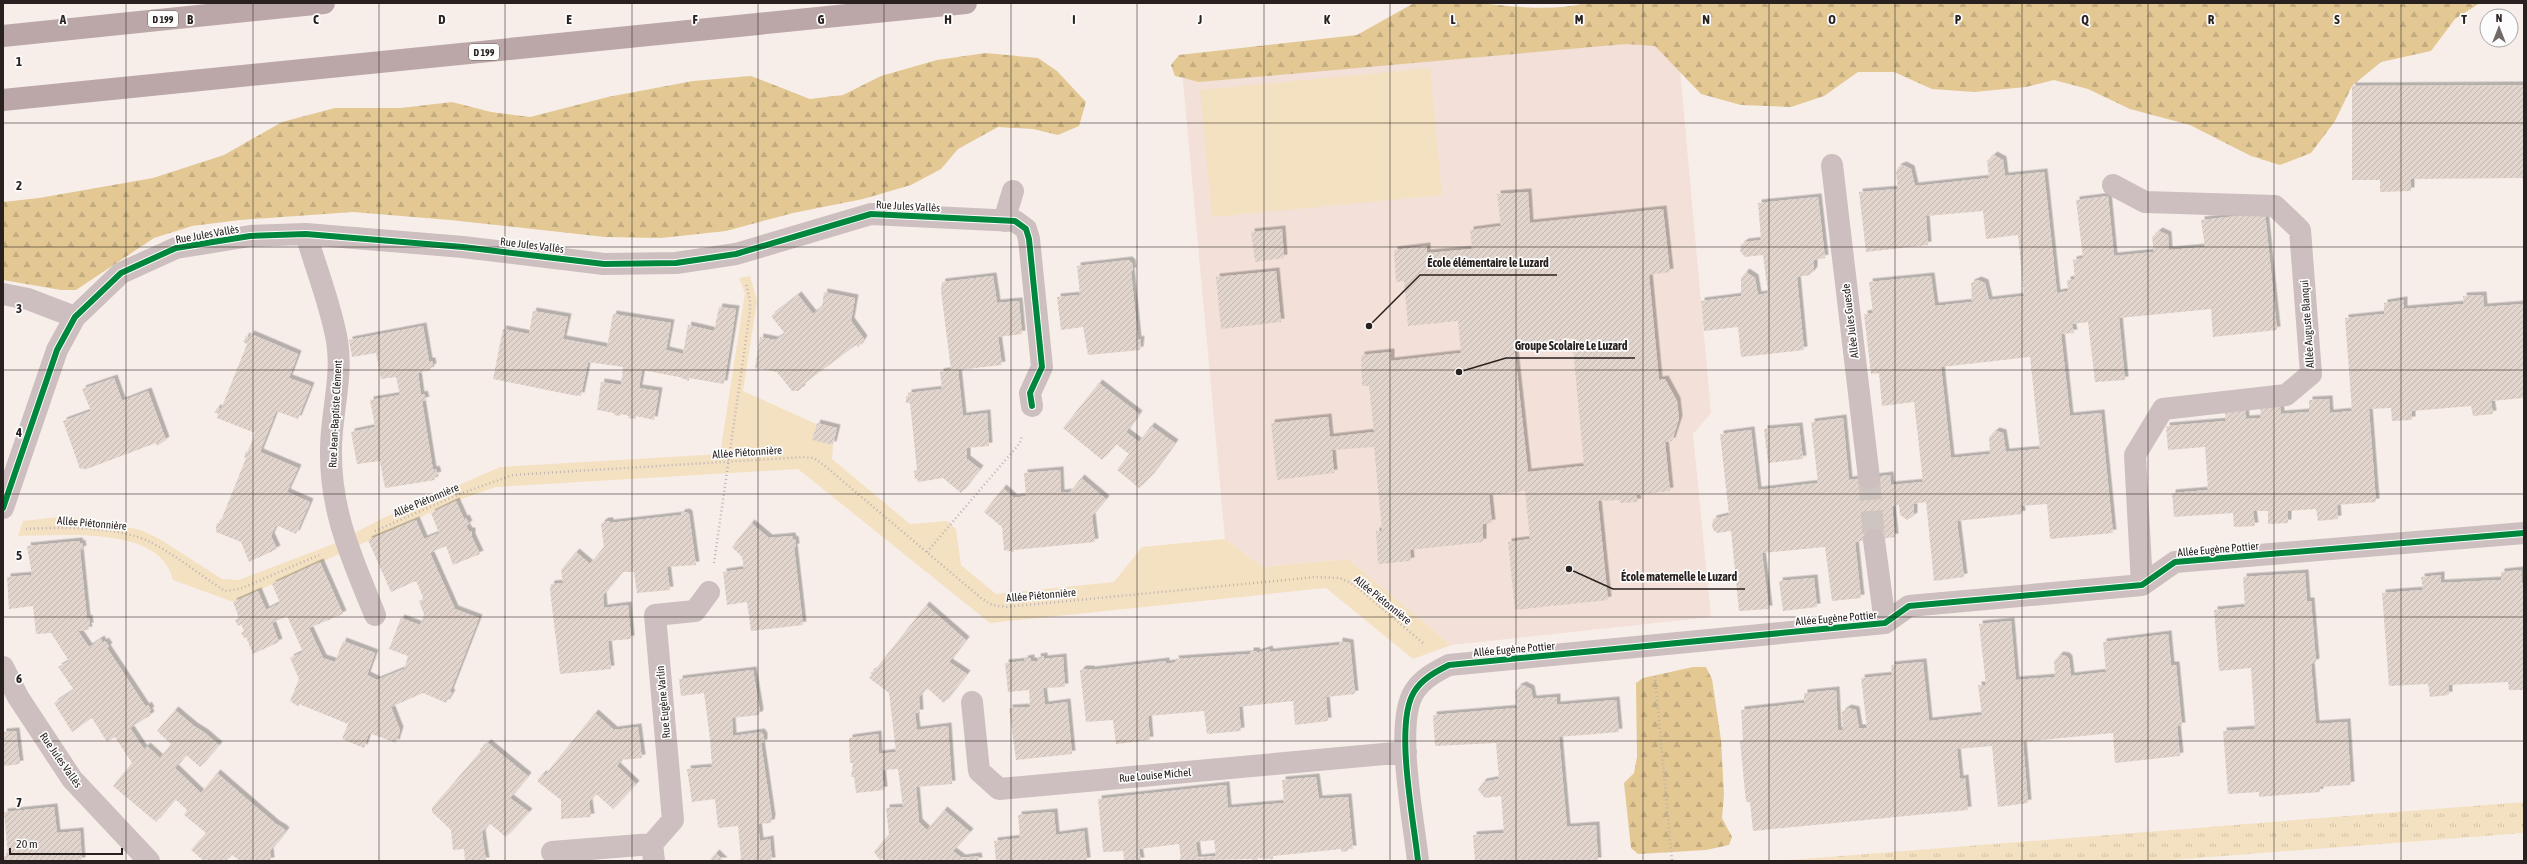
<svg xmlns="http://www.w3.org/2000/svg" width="2527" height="864" font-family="'Asap Condensed',sans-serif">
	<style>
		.built { fill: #f3e0d9 }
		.grass { fill: url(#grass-tufts) }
		.forest { fill: url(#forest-firs) }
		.park { fill: #f4e1c2 }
		.building { fill: url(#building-hatch); fill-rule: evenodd; filter: url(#shadow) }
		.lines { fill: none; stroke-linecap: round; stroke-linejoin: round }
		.minor-tunnel { stroke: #cec5c1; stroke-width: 22; stroke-dasharray: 22 11; stroke-linecap: butt }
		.path { stroke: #beb2b1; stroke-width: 2.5; stroke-dasharray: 1 3; stroke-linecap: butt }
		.minor { stroke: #cdbfbf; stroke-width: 22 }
		.highway { stroke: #bba7a7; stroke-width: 22 }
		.cycleway-casing { stroke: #fcfcfc; stroke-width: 8 }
		.cycleway { stroke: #00873e; stroke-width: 6 }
		.grid { fill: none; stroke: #28211f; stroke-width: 1; stroke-opacity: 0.55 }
		.labels { text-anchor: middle; stroke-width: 3.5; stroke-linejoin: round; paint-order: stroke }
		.shield { fill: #fcfcfc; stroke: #686361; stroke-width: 1 }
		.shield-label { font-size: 10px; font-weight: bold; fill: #28211f }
		.street-label { font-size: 11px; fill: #28211f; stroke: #fcfcfc }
		.grid-label { font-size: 13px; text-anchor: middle; font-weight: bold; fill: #28211f; stroke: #fcfcfc; stroke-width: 3.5; stroke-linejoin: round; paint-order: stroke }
		.leader { fill: none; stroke: #28211f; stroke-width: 1.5 }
		.callout-dot { fill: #28211f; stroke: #fcfcfc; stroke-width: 1.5 }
		.callout-label { font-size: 12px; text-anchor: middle; font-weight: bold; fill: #28211f; stroke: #fcfcfc; stroke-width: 3.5; stroke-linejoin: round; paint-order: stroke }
	</style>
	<defs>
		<pattern id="grass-tufts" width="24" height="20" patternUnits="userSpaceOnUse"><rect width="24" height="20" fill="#f4e1c2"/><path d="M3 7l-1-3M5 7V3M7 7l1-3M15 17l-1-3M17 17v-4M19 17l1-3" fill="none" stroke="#d1c1a6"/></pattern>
		<pattern id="forest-firs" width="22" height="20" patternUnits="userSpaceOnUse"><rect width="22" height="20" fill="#e3c894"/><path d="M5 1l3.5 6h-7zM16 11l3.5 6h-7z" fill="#c3ac7f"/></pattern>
		<pattern id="building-hatch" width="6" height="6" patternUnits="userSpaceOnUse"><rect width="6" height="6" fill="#e2d5cd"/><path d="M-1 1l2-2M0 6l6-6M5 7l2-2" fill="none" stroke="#c2b7b0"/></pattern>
		<filter id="shadow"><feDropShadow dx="3.5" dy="-3.5" stdDeviation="0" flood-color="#0004"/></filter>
	</defs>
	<rect width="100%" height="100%" fill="#f7eeea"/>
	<!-- built -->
	<path class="built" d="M1676,25L1711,413L1693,434L1711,617L1451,645L1348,559L1263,567L1225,539L1182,70Z"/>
	<!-- grass -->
	<path class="grass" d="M2524,802V833L2158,861H1778Z"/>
	<!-- forest -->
	<path class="forest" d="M1414,3C1434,3 1455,1 1475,3C1511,6 1551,12 1586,3H2480L2455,19L2431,51L2381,62L2352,86L2335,121L2311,153L2280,165L2251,156L2190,125L2130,109L2088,89L2054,80L2026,87L1974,92L1932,89L1894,72H1858L1824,96L1791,107L1741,105L1701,94L1655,46L1626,44L1199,82L1175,76L1171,65L1179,55L1357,35Z
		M986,53L1038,58L1057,71L1086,102L1079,126L1058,135L1033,129L998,127L958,149L941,169L911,185L863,199L793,213L726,231L661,238L605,237L450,220L353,212L240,220L192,226L154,238L76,290H61L3,280V202L39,198L153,178L224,155L282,122L335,108H401L452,102L491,112L530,117L608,97L693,81L751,76L810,99L843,95L881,76L937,60Z
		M1693,667H1706L1712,679L1721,740L1724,795L1722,818L1732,837L1729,845L1706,850L1638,854L1631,848L1624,783L1634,773L1637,757L1636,683L1643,678Z"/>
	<!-- park -->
	<path class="park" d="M1430,68L1442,195L1212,217L1200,90Z
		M750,276L757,301L743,391L816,424L813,440L833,445L832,459L910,524L947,521L956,529L961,565L996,594L1114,582L1142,547L1225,539L1263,567L1348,559L1451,645L1413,659L1326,588L990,623L798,469L496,487L456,501L233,602L173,580C161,525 62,536 18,536L23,521L68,516L141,530L158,538L222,579L239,580L333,544L383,518L500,467L720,454L745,293L739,278Z"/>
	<!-- building -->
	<path class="building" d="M2524,85V178L2411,179V191L2380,192V180H2352V86Z
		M1994,155L2003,160L2005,176L2044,172L2057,293L2068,291L2067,280L2075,279L2073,260L2083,258L2076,200L2108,196L2114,256L2154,252L2152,237L2159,231L2168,235L2169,250L2205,247L2201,220L2265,213L2277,330L2213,337L2211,309L2119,318L2125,380L2095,382L2088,322L2072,324L2074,333L2061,334L2070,416L2101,413L2113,533L2050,539L2047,504L2021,506L2022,514L1957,521L1964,577L1934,581L1926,502L1914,504V516L1907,520L1900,515L1899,505L1892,506L1895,537L1855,542L1861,598L1832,601L1825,547L1762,553L1769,609L1739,611L1731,531L1718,533L1714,531L1712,527L1713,519L1729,515L1720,434L1751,430L1758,490L1818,483L1811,422L1843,418L1849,480L1890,475L1891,485L1923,482L1914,402L1882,406L1879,373L1871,374L1864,314L1873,313L1869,282L1931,276L1935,306L1972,302L1971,283L1978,280L1985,283L1989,300L2024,296L2018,235L1986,239L1983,211L1926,216L1928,245L1866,252L1859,192L1898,189L1896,173L1898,167L1903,165L1911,169L1915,186L1989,178L1987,161ZM2030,357L2040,449L2006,452L2003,433L1996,431L1989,437L1990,454L1951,458L1941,367Z
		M1528,192L1530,223L1663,209L1670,272L1649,275L1659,380L1665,379L1677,401L1679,419L1672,441L1665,442L1670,491L1636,495L1638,502L1620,503V500L1598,501L1608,600L1515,610L1508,542L1530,539L1525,491L1489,495L1492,523L1483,524V542L1410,550L1411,561L1378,564L1376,531H1382L1374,447L1332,450L1334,473L1277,480L1271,423L1328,417L1330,437L1374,432L1369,386H1362L1361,355L1391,352V361L1461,353L1458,321L1408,326L1404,281L1396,282L1394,250L1427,246V253L1472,249L1470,230L1501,226L1497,194ZM1572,338L1584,466L1528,472L1514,344L1531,342L1538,347L1547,348L1557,344L1560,339Z
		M1818,197L1825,258L1814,260V270L1810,275L1797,277L1804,350L1741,357L1738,327L1704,331L1701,301L1741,296V278L1746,272L1755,278L1758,295L1768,293L1763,255L1745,257L1740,251L1741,245L1745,242L1761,240L1758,203Z
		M1282,229L1284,258L1255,262L1251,232Z
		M1129,260L1132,263L1133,271H1131L1138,340L1141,339L1140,350L1088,355L1083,327L1061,330L1057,297L1080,295L1077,266Z
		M1276,271L1281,322L1221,329L1216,277Z
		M993,276L997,303L1019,301L1022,334L998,337L1002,365L958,370L963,416L987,413L989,446L967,448V459L980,469L961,493L943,478L918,482L917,479H915L914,471L917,470L910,403H906V396H908V393L942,389L940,372L951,370L941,291L942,282Z
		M824,292L855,298L851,321L864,339L858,348L856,345L801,386L802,388L798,391H792L777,372L755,368L760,337L775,340L785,334L771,316L798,295L813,314L822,307Z
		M2483,295L2484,307L2523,304L2524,398L2491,401L2493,414L2473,416L2471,406L2412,411V420L2392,421L2391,408L2369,409L2376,502L2337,505L2338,519L2318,521L2316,509L2288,511V523L2268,524V511H2253L2255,526L2234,527L2233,513L2174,517L2172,493L2208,490L2205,447L2168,450L2166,426L2226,421L2224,406L2245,405L2246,419L2261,418L2260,404L2280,403L2281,414L2309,412V400L2329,399L2330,413L2352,411L2345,318L2384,314V303L2404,300V309L2464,304L2463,296Z
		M719,307L736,309L724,384L689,378V381L679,377L642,370L639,388L659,391L654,420L636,416V419L628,418L629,416L621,414L620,416L614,415V413L597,410L601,382L621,385L623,367L588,362L581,396L577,395V396L493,379L503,329L529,334L533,311L568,317L563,339L607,347L613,314L671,323L666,350L683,354L688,325L714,331Z
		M423,326L429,361H432L433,367L430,368L431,370L418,373L421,395L424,394L426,400L422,401L433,470L436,469L438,475L434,476L435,480L385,488L380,461L357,464L351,432L375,427L370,400L400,395L396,377L381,379L376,353L352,357L349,340Z
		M251,334L298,354L289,378L311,386L298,419L276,411L260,452L298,468L287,492L310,502L296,534L276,525L271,536L277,549L249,562L241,542L216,532V528L217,523H220L246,458L244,457L246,451L248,452L255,433L217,418L218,413H214L217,408L221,409L247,344L243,342L246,336L249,338Z
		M114,378L122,401L148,391L166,440L157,446L156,443L84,470V468L80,469L63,421L91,411L82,389Z
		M1099,383L1139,414L1126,432L1139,442L1151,426L1175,443L1151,476L1139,488L1117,470L1129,454L1116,444L1102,460L1063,428Z
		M817,423L837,428L833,445L812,440Z
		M1799,426L1803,459L1768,463L1764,429Z
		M1060,470L1061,493L1070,492L1081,478L1106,499L1092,516L1095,542L1014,550V552L1004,550L1002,527L984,512L1003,488L1014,498L1026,496L1024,473Z
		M456,501L464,519L466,518L469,524L466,526L469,531H472V537L480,554L453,565L446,546L430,553L455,609L479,618L450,692L452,693L446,703L423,693L391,707L400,730L396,743L369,733L364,748L342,739L348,724L299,704V707L290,701L299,679L290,658L303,652L287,616L272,623L279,642L253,654L246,637L244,638L241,633L244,631L241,624L238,626L235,620L239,618L233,602L258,591L266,610L280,603L272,584L320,562L343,614L309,628L323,658L335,662L343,641L375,653L367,675L377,680L404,669L408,656L389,649L401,618L420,625L424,614L419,601L424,599L416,581L391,592L368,540L416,520L424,539L439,533L431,513Z
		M686,512L689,514L696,565L667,567L670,590L637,593L634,572H622L603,595L604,608L628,605L631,639L608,641L611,669L560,674L550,590L551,584L563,583L561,570L576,552L590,564L604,547L601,524L605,521H610V523L681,515V513Z
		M751,523L769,538L792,536L793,540L795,539L796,547H794L803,625L751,631L747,602L727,605L723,572L744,569L742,557L732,547Z
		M79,541L80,544L82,543L83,549L80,550L87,619L89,618L90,626H88L89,630L78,631L89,647L101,639L103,643L105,641L109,646L107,648L146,707L148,705L151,710L149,711L151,715L130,728L144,749L147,746L160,758L171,744L157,731L175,710L194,726L205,733L219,745L200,767L186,755L175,768L201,793L217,773L276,824L283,828L286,831L270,851L271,861H240L231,854L226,861H204L191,850L206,833L184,815L187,810L175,799L156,822L113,786L132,763L115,737L107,742L92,718L72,732L54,703L74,690L58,667L69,661L51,633L36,634L33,606L9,609L7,577L32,575L27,546Z
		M2521,570L2522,583H2524V690H2509L2508,682L2449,685V695L2430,697L2428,684L2389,686L2382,593L2423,590L2421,577L2441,575V583L2501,580V572Z
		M2305,573L2307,601H2311L2316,662L2311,664L2316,724L2347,722L2351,785L2320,787V792L2259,797V792L2228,794L2223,731L2255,729L2251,668L2219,671L2214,610L2245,607L2243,577Z
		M1814,578L1817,607L1783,611L1779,581Z
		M926,605L966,640L949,662L967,674L944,703L927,688L919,697L920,713H915L917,730L948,726L952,784L916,787L919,822L927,830L944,810L970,832L953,851L962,858L978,856L979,861H885L882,858L880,860L874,852L889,834L886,808L903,807L898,769L882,770L884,790L856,793L854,777H851L853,763H850L849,738L878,734L879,754L896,752L889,693L869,678L872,675L870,673L875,670Z
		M2011,621L2016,680L2055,677L2054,661L2060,655L2066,656L2069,659L2071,676L2106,672L2103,642L2168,634L2171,665H2176L2182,726H2177L2180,756L2115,763L2113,733L2023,742L2028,803L1998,807L1992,746L1957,749L1960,779L1965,778L1968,810L1753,831L1750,802H1746L1740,741L1743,740L1741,710L1804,703V693L1836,690L1838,730H1843L1842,712L1848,708L1856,710L1859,728H1867L1861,678L1892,675L1891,665L1923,662L1929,721L1982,715L1978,685H1986L1979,624Z
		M1339,641L1350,643L1355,694L1326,697L1328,721L1295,725L1293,701L1239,707L1241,731L1207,734L1204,711L1148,716L1150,740L1116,744L1113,720L1086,722L1080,671L1083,669H1091V670L1166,661V664L1176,662L1175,659L1250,654V651H1256L1257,653L1269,649L1270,652L1339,645Z
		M1044,656V659L1063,657L1065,687L1043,688L1045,705L1067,702L1072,754L1016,760L1009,708L1030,707L1029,690L1008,692L1005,663L1025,661L1024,659L1031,658V661H1038L1037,657Z
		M753,670L760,712L759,715L732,718L733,736L761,732L764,736V743H761L772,818L771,823L758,824L760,841L770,839L772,861H739L741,858L738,826L718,828L715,799L692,802L687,769L712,767L710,739L704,693L681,696L679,679Z
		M1523,685L1531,689L1533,699L1557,697V705L1616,700L1619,732L1559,737L1567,827L1596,825L1598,861H1475L1473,835L1504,833L1501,796L1485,798L1478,790L1483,782L1499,779L1496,743L1435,746L1433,715L1517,708L1515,693L1518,687Z
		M595,713L614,730L638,727L642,758L621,760L617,766L636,784L613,809L596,794L589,802L591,817L561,819V800L538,782V779L543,774L545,775Z
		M16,731L20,764L3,766V732Z
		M488,743L528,776L510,798L529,812L506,837L489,823L482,833L486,861H465L464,849L453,850L451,830L432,812V808L481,751L480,749Z
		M1316,777L1319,799L1348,797L1353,849H1348V851L1341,852V849L1273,856V859L1258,858V861H1255L1252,859L1176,861L1181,859L1179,844L1139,849L1141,861H1124L1123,851L1103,852L1098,799L1226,785L1228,808L1284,803L1282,780ZM1214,840L1216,856L1198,858L1196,842Z
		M54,807L57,833L80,831L82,861H3V856H8L4,812Z
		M1054,812L1056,835L1084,831L1087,861H996L994,841L1020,838L1018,815Z
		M716,853L724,861H709Z"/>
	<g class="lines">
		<!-- minor-tunnel -->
		<path class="minor-tunnel" d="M1869,478L1874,540"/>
		<!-- path -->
		<path class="path" d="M26,529C61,527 119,526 150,542C176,555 200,575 225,591L240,589L319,555
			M375,531L462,493L513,475L803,457L814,458L825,466L981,598L992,605L1006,607L1316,577L1340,578L1353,584L1423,643
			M927,552L1020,443L1022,435
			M714,563L750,311V300L746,283
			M1655,676L1672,861"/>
		<!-- minor -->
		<path class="minor" d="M1832,165L1869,478
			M2113,185L2145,202L2275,206L2300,230L2311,374L2286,395L2163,409L2135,455L2142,585
			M1004,221L1013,191
			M306,234C316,269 331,305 337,341C343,377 331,414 331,450C330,512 352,558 375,615
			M3,294L28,299L75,317
			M3,508L57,350L75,317L121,273L176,248L250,236L306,234L463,247L604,264L676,263L736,254L871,214L1015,221L1026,229L1029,239L1042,367L1030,393L1032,406
			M1874,540L1885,623
			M3,667L18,697L72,779L149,861
			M972,702L979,771L999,789L1406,752
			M552,852L652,844
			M654,861L652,844L673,820L655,615L695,611L709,592
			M1418,861C1414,822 1394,724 1414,692C1422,679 1435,672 1449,665L1885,623L1909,606L2142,585L2175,562L2524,533"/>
		<!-- highway -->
		<path class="highway" d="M3,36L324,3
			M3,100L966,3"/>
		<!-- cycleway casing -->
		<g class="cycleway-casing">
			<path id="cycleway" d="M3,508L57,350L75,317L121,273L176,248L250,236L306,234L463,247L604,264L676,263L736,254L871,214L1015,221L1026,229L1029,239L1042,367L1030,393L1032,406
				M1418,861C1414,822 1394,724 1414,692C1422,679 1435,672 1449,665L1885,623L1909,606L2142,585L2175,562L2524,533"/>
		</g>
		<!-- cycleway -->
		<use href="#cycleway" class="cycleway"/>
	</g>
	<!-- grid -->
	<path class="grid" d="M126,3V861M253,3V861M379,3V861M505,3V861M632,3V861M758,3V861M884,3V861M1011,3V861M1137,3V861M1264,3V861M1390,3V861M1516,3V861M1643,3V861M1769,3V861M1895,3V861M2022,3V861M2148,3V861M2274,3V861M2401,3V861M3,123H2524M3,247H2524M3,370H2524M3,494H2524M3,617H2524M3,741H2524"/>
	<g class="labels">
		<!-- shield labels -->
		<g class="shield">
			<rect x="148" y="11" width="30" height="16" rx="3"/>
			<rect x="469" y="44" width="30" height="16" rx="3"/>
		</g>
		<g class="shield-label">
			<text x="163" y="23">D 199</text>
			<text x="484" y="56">D 199</text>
		</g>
		<!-- street labels -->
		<g class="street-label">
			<text transform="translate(908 206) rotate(3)" y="4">Rue Jules Vallès</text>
			<text transform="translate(207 234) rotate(-10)" y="4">Rue Jules Vallès</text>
			<text transform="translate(532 245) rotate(7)" y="4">Rue Jules Vallès</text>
			<text transform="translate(1850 321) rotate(-97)" y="4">Allée Jules Guesde</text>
			<text transform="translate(2307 324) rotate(-94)" y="4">Allée Auguste Blanqui</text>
			<text transform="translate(335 414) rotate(-87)" y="4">Rue Jean-Baptiste Clément</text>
			<text transform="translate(747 452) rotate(-4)" y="4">Allée Piétonnière</text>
			<text transform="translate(426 500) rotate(-23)" y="4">Allée Piétonnière</text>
			<text transform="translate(92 523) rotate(5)" y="4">Allée Piétonnière</text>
			<text transform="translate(2218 549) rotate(-5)" y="4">Allée Eugène Pottier</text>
			<text transform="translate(1041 595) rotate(-5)" y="4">Allée Piétonnière</text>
			<text transform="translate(1383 600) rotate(39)" y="4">Allée Piétonnière</text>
			<text transform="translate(1836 618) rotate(-5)" y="4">Allée Eugène Pottier</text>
			<text transform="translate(1514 649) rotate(-5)" y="4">Allée Eugène Pottier</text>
			<text transform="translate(663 702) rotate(-95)" y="4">Rue Eugène Varlin</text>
			<text transform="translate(61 760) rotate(55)" y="4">Rue Jules Vallès</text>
			<text transform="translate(1155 775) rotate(-5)" y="4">Rue Louise Michel</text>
		</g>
	</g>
	<g class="grid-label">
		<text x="63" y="24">A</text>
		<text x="190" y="24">B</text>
		<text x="316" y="24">C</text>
		<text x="442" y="24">D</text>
		<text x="569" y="24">E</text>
		<text x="695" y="24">F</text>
		<text x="821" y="24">G</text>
		<text x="948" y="24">H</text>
		<text x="1074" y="24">I</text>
		<text x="1200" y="24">J</text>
		<text x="1327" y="24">K</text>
		<text x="1453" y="24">L</text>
		<text x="1579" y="24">M</text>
		<text x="1706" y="24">N</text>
		<text x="1832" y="24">O</text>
		<text x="1958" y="24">P</text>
		<text x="2085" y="24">Q</text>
		<text x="2211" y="24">R</text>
		<text x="2337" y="24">S</text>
		<text x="2464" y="24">T</text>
		<text x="19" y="66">1</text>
		<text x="19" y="190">2</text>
		<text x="19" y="313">3</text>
		<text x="19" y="437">4</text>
		<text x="19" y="560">5</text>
		<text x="19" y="683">6</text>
		<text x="19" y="807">7</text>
	</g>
	<!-- callouts -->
	<path class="leader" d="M1369 326L1420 275H1557M1459 372L1506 358H1635M1569 569L1613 589H1745"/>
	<g class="callout-dot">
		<circle cx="1369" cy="326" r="4"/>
		<circle cx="1459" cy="372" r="4"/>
		<circle cx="1569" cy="569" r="4"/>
	</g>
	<g class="callout-label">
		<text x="1488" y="267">École élémentaire le Luzard</text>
		<text x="1571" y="350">Groupe Scolaire Le Luzard</text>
		<text x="1679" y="581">École maternelle le Luzard</text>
	</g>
	<!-- border -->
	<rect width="2527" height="864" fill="none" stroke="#28211f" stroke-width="8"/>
	<!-- north arrow -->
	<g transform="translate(2499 28)"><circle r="19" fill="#fcfcfc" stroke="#a7a4a4"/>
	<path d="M0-3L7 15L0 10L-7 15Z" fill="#706966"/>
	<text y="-6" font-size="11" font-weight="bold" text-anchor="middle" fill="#28211f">N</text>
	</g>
	<!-- scale -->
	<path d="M10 848v6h112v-6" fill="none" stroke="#28211f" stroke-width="2"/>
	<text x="16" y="848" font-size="12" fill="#28211f" stroke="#fcfcfc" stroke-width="3" paint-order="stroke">20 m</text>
</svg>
